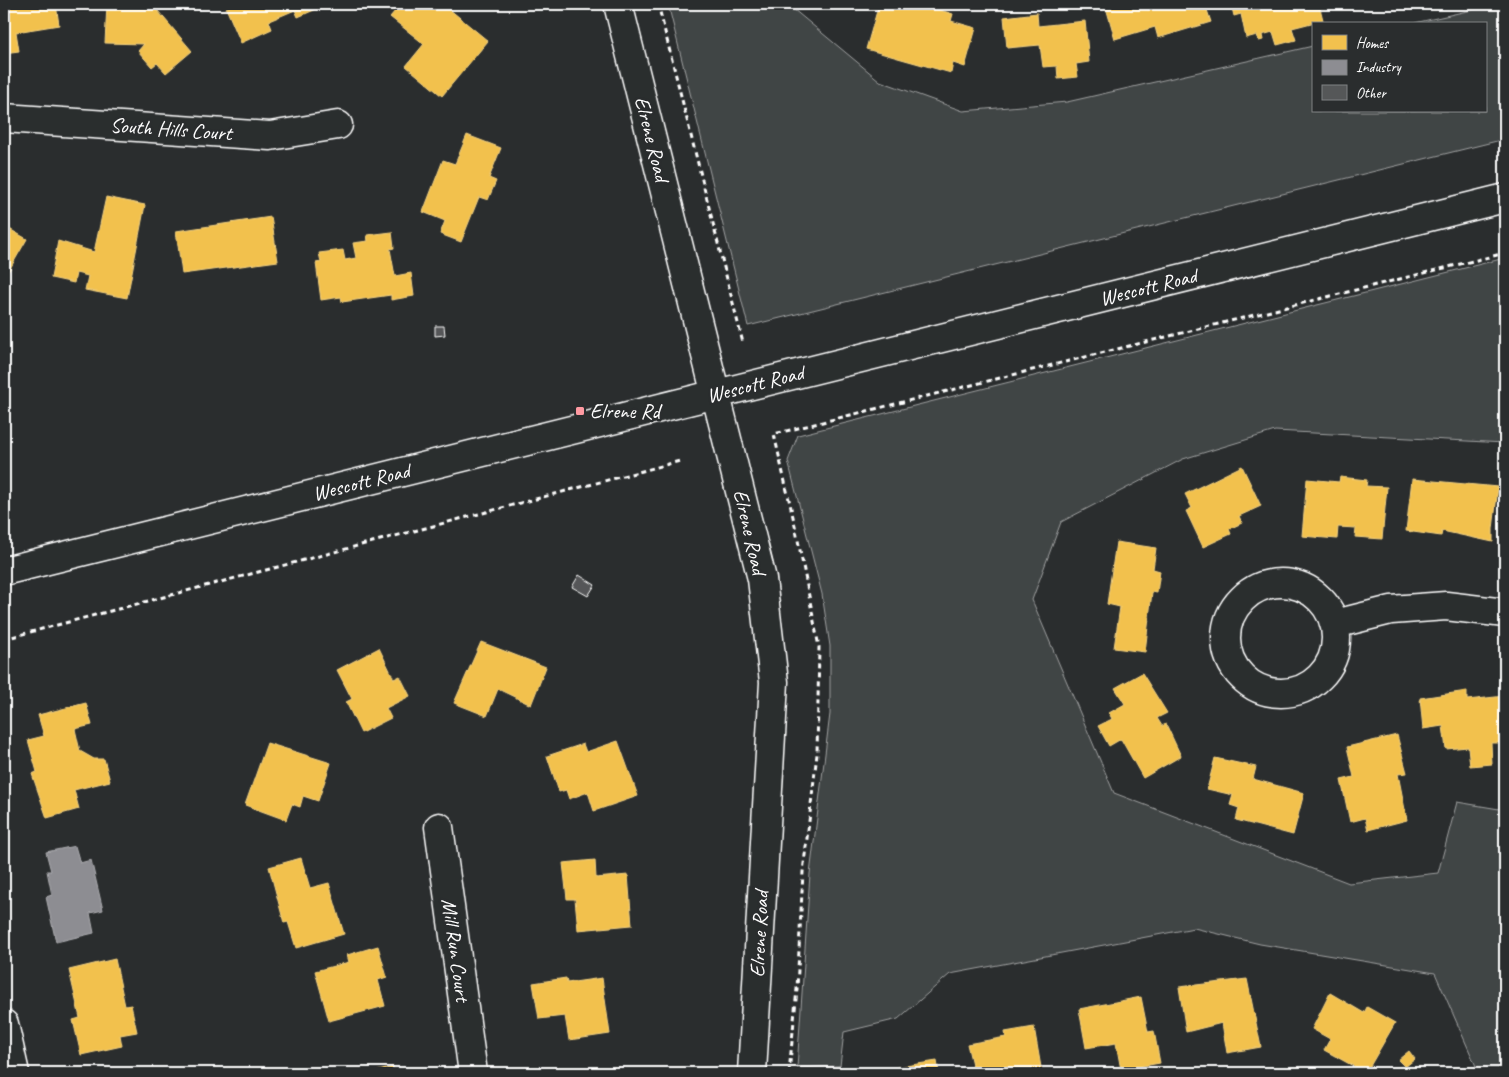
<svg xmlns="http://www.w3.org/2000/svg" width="1509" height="1077" font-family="Caveat,sans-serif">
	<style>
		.green { fill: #414445; stroke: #a0a2a2 }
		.homes { fill: #f2c14e; stroke: #f6d483 }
		.industry { fill: #8d8d92; stroke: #afafb3 }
		.building { fill: #555758; stroke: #fff }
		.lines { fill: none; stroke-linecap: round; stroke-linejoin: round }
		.street-casing { stroke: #fff; stroke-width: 31 }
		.secondary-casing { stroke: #fff; stroke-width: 31 }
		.path { stroke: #fff; stroke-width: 3; stroke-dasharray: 5 4; stroke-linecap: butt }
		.street { stroke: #2a2d2e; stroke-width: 28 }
		.secondary { stroke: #2a2d2e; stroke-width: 28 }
		.poi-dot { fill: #ff9aa2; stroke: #2a2d2e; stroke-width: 2 }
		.labels { text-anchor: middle; stroke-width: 5; stroke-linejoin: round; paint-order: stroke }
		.street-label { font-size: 21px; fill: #fff; stroke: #2a2d2e }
		.poi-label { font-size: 21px; fill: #fff; stroke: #2a2d2e; text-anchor: start }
	</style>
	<rect width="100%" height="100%" fill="#2a2d2e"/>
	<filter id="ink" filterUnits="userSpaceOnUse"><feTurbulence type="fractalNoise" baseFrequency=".02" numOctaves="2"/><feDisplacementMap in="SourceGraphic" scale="10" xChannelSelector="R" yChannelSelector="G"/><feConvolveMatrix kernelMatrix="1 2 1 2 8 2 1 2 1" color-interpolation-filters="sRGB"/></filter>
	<g filter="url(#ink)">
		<!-- green -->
		<path class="green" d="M668,4H787L880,81L963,111L1067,102L1313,46V111H1485V24H1410L1498,4H1505V139L748,326Z
			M1505,258V443L1275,431L1183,459L1061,522L1032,600L1114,793L1349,883L1438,873L1457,802L1505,810V1073H1479L1435,973L1260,944L1194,928L950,974L898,1019L844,1032L840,1066L797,1068L810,874L830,714V646L822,594L788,461L798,435Z"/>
		<!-- homes -->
		<path class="homes" d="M4,4H56L59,25L16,32L19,51L4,53Z
			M107,4H152L192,51L166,73L157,63L152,67L138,51L144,44L105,43Z
			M234,4H328L298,17L295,10L269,21L272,29L241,43L226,8Z
			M401,4H443L488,41L442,96L406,66L424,44L390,17Z
			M879,4H921L953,14L951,21L976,28L965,67L953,63L951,73L866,49Z
			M1105,4H1145L1147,10L1151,9L1150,4H1205L1211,22L1158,38L1155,27L1115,39Z
			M1231,4H1319L1323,20L1292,28L1296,40L1277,45L1273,32L1262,35L1263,40L1259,41L1257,35L1246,38L1241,14L1234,16Z
			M1037,13L1038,26L1085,21L1089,62L1076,64L1078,77L1058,79L1057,66L1043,67L1040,45L1007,48L1004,17Z
			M467,135L501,148L489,178L496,181L488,200L479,197L461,242L440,234L445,221L423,212L443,160L455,164Z
			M106,197L145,205L127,298L85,290L88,276L76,273L74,283L51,278L58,241L94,252Z
			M271,217L278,261L182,274L176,231Z
			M4,226L27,239L8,272L4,270Z
			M392,232L394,248L390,249L395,276L411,273L414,296L391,300V295L342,302L341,297L321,300L316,263L321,262L319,253L343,250L345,260L356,258L353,243L368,241L367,235Z
			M1242,466L1261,506L1239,516L1242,523L1229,529L1231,534L1203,547L1186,511L1192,508L1185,494Z
			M1340,477L1367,480L1366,486L1387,487L1382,539L1355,537L1356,528L1338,527L1337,539L1302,536L1307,479L1339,482Z
			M1412,479L1498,487L1493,529V542L1442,531L1441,536L1406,531Z
			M1116,542L1156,548L1153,569L1160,571L1157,593L1152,592L1145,652L1114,648L1120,607L1107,604Z
			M481,642L546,667L531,705L498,689L487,716L454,703Z
			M379,648L394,679L400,676L410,696L386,708L391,718L361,733L346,702L352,699L337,670Z
			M1142,673L1167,713L1157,718L1162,726L1166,724L1181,756L1143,778L1121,739L1109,746L1098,726L1112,719L1109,713L1125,704L1115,688Z
			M1467,691V700L1505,696V743H1491L1492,764L1470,766L1468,747L1446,749L1443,726L1423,729L1420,698Z
			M86,703L92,725L75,729L80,751L94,759H104L110,781L74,790L79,809L47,818L32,774L37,772L28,740L44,736L38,715Z
			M1397,735L1407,773L1398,774L1407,820L1368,830L1365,818L1350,822L1341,780L1354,777L1347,747Z
			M618,741L638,796L594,811L588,792L569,799L566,790L559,792L547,756L583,744L586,752Z
			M267,743L331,763L318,801L303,796L300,807L292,804L286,820L245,805Z
			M1215,758L1256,767L1253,779L1304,793L1293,835L1236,820L1239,808L1230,805L1233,795L1207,789Z
			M301,858L310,888L329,883L344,934L296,948L288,922L284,923L269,867Z
			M595,860L596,878L628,875L632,925L578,930L575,899H567L563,863Z
			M378,946L387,977L378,980L385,1006L329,1021L315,971L349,962L347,955Z
			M115,959L125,1006L131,1005L137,1032L120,1035L122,1046L81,1055L73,1020L80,1018L69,970Z
			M566,978L567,983L602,978L610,1034L569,1040L565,1016L539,1019L533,983Z
			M1247,979L1261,1047L1227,1053L1222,1023L1186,1032L1179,987Z
			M1330,993L1364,1013L1367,1007L1395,1023L1366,1073L1324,1050L1330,1039L1312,1029Z
			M1141,997L1148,1032L1154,1031L1160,1063L1121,1070L1116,1043L1086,1048L1079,1009Z
			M1034,1027L1042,1073H974L967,1044L1006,1037L1005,1032Z
			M1409,1051L1415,1059L1405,1067L1398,1060Z
			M937,1061L939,1073H887L886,1069Z
			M393,1067L395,1073H372Z"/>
		<!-- industry -->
		<path class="industry" d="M75,846L80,863L91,860L103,910L90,913L94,933L56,942L46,897L52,895L47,871H51L46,852Z"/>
		<!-- building -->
		<path class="building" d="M435,326H444L445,335L435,336Z
			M579,575L595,585L588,596L572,587Z"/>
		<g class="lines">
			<!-- street casing -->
			<g class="street-casing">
				<path id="street" d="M4,118L270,136L338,125
					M1226 638a55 55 0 1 1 110 0a55 55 0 1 1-110 0Z
					M1335,624L1391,610L1446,606L1505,613
					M439,827L473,1073
					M4,1024L15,1073"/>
			</g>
			<!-- secondary casing -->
			<g class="secondary-casing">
				<path id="secondary" d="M618,4L762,579L774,682L752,1073
					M4,571L1505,198"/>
			</g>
			<!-- path -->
			<path class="path" d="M658,4L743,343
				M4,639L680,461
				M789,1073L797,989L803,872L817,754L819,647L796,530L774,434L1505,253"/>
			<!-- street -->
			<use href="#street" class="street"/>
			<!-- secondary -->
			<use href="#secondary" class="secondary"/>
		</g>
	</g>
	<!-- markers -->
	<rect class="poi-dot" x="575" y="406" width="10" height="10" rx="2.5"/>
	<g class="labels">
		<!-- street labels -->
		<g class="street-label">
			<text transform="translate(171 129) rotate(4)" y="7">South Hills Court</text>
			<text transform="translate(652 139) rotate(76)" y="7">Elrene Road</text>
			<text transform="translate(1148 287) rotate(-14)" y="7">Wescott Road</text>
			<text transform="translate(755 384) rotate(-14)" y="7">Wescott Road</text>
			<text transform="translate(361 482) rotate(-14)" y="7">Wescott Road</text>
			<text transform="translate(750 532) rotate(77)" y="7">Elrene Road</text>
			<text transform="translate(759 934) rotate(-87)" y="7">Elrene Road</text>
			<text transform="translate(456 950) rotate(82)" y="7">Mill Run Court</text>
		</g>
		<!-- poi labels -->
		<g class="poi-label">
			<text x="590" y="418">Elrene Rd</text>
		</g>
	</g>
	<!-- margin -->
	<rect width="1509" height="1077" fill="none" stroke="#2a2d2e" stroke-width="20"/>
	<rect x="10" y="10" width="1489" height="1057" fill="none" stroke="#fff" stroke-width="2" filter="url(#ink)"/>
	<!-- legend -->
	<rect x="1312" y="22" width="175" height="90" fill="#2a2d2e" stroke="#7f8182"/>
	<rect x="1322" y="35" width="25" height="15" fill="#f2c14e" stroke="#7f8182"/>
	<text x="1356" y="48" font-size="15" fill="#ffffff">Homes</text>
	<rect x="1322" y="60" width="25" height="15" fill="#8d8d92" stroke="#7f8182"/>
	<text x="1356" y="72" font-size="15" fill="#ffffff">Industry</text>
	<rect x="1322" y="85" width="25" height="15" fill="#555758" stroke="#7f8182"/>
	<text x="1356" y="98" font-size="15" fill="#ffffff">Other</text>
</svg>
